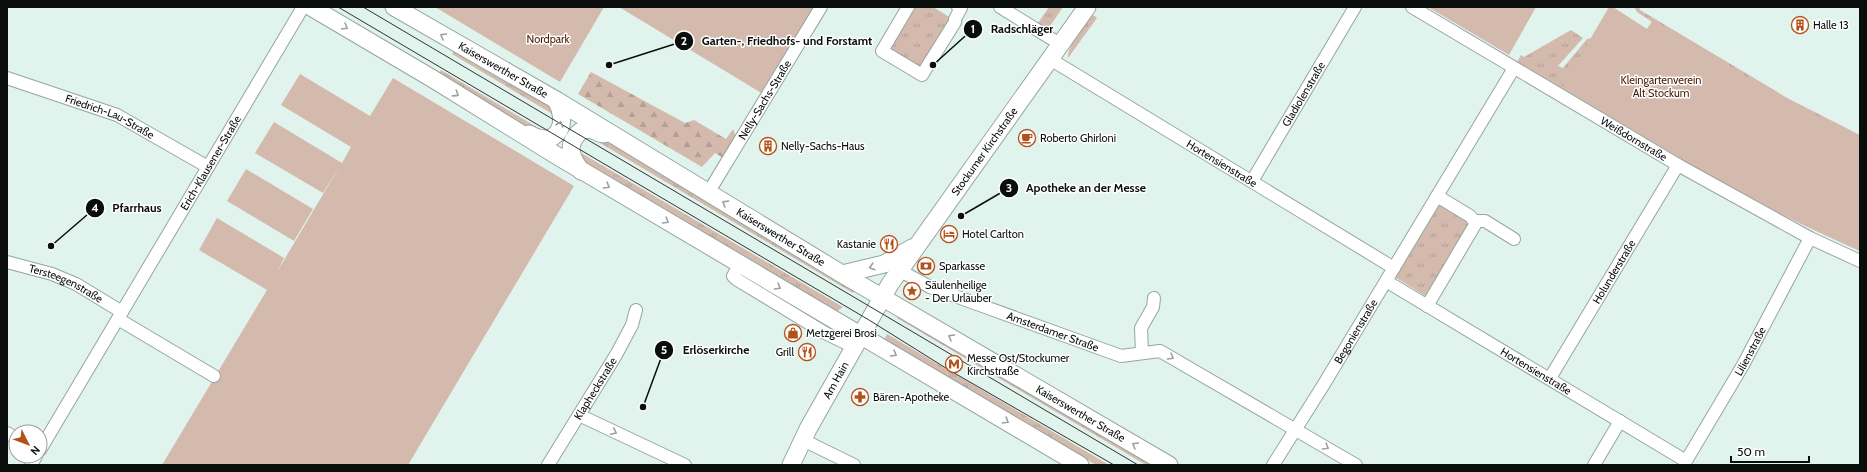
<svg xmlns="http://www.w3.org/2000/svg" width="1867" height="472" font-family="Cabin,sans-serif">
	<style>
		.grass { fill: url(#grass-tufts) }
		.forest { fill: url(#forest-firs) }
		.green { fill: #d4b9ad }
		.lines { fill: none; stroke-linecap: round; stroke-linejoin: round }
		.street-casing { stroke: #95a5a0; stroke-width: 14 }
		.secondary-casing { stroke: #95a5a0; stroke-width: 19 }
		.street { stroke: #fff; stroke-width: 12 }
		.secondary { stroke: #fff; stroke-width: 17 }
		.tram { stroke: #2e3533; stroke-width: 1 }
		.oneway { stroke: #9d9f9e }
		.labels { text-anchor: middle; stroke-width: 3; stroke-linejoin: round; paint-order: stroke }
		.poi-label { font-size: 11px; fill: #090e0d; stroke: #fff; text-anchor: start }
		.park-label { font-size: 11px; fill: #471a03; stroke: #fff }
		.street-label { font-size: 11px; fill: #090e0d; stroke: #fff }
		.leader { fill: none; stroke: #090e0d; stroke-width: 1.5 }
		.callout-dot { fill: #090e0d; stroke: #fff; stroke-width: 1.5 }
		.mark-label { font-size: 12px; text-anchor: middle; font-weight: bold; fill: #fff }
		.callout-label { font-size: 12px; text-anchor: middle; font-weight: bold; fill: #090e0d; stroke: #fff; stroke-width: 3; stroke-linejoin: round; paint-order: stroke }
	</style>
	<defs>
		<pattern id="grass-tufts" width="24" height="20" patternUnits="userSpaceOnUse"><rect width="24" height="20" fill="#d4b9ad"/><path d="M3 7l-1-3M5 7V3M7 7l1-3M15 17l-1-3M17 17v-4M19 17l1-3" fill="none" stroke="#b59e94"/></pattern>
		<pattern id="forest-firs" width="22" height="20" patternUnits="userSpaceOnUse"><rect width="22" height="20" fill="#d4b9ad"/><path d="M5 1l3.5 6h-7zM16 11l3.5 6h-7z" fill="#b59e94"/></pattern>
	</defs>
	<rect width="100%" height="100%" fill="#e1f3ed"/>
	<!-- grass -->
	<path class="grass" d="M911,7H933L951,18L922,69L890,50Z
		M1049,7H1063L1048,29L1038,23Z
		M1634,7H1639L1640,10L1789,99L1860,135V147L1647,29L1652,22L1637,12Z
		M1093,15L1097,18L1068,58C1067,46 1085,25 1093,15Z
		M1571,30L1583,38L1558,66L1563,68L1587,39L1592,38L1860,251C1816,231 1771,211 1729,187C1658,146 1588,103 1516,64L1521,55L1524,57Z
		M455,49L552,107L556,116L452,54Z
		M441,70L545,132L536,133L438,75Z
		M596,133L856,288L853,293L585,134Z
		M576,150L843,307L836,312L582,161Z
		M1439,204L1471,223L1427,297L1395,277Z
		M900,313L1157,465H1146L897,318Z
		M887,334L1109,465H1096L884,340Z"/>
	<!-- forest -->
	<path class="forest" d="M591,72L685,123L694,120L726,139L733,129C739,139 730,149 725,159L715,153L702,167L578,94Z"/>
	<!-- green -->
	<path class="green" d="M435,7H604L560,82Z
		M619,7H817L765,95Z
		M1428,7H1536L1509,55Z
		M1609,7H1613L1647,29L1653,20C1721,61 1788,104 1860,137V251C1756,205 1659,146 1561,89Z
		M300,74L370,116L393,78L574,186L408,465H162L267,290L199,250L217,218L284,258L277,272L341,164L323,193L255,153L274,122L342,163L355,140L351,147L281,105Z
		M246,169L313,209L294,241L227,201Z"/>
	<g class="lines">
		<!-- street casing -->
		<g class="street-casing">
			<g id="street">
				<path d="M908,7L882,51L922,75L955,22V19L961,8L958,7"/>
				<path d="M1000,7L1060,44"/>
				<path id="s1" d="M1412,7L1678,165L1810,238L1860,261"/>
				<path id="s2" d="M1050,59L1394,268"/>
				<path id="s3" d="M7,78L117,115L208,167"/>
				<path id="s4" d="M1252,181L1355,7"/>
				<path id="s5" d="M708,193L821,7"/>
				<path d="M1475,221H1485L1514,239"/>
				<path id="s6" d="M7,262L52,274L76,284L122,312"/>
				<path d="M739,265L733,276L736,279L825,333L854,347"/>
				<path id="s7" d="M899,270L930,287L1121,356L1160,351L1356,465"/>
				<path id="s8" d="M1386,281L1686,461L1743,365L1810,238"/>
				<path d="M1427,306L1476,223L1470,216L1437,196"/>
				<path d="M118,319L214,376"/>
				<path d="M1142,353L1141,328L1153,307L1154,298"/>
				<path id="s9" d="M1550,378L1678,165"/>
				<path d="M579,415L685,465"/>
				<path d="M7,433L16,438"/>
				<path d="M803,440L854,465"/>
				<path id="s10" d="M40,450L303,7"/>
				<path d="M31,465L36,456"/>
				<path id="s11" d="M548,465L616,355L632,325L636,310"/>
				<path id="s12" d="M1273,465L1324,384L1514,68"/>
				<path d="M1594,465L1620,421"/>
			</g>
		</g>
		<!-- secondary casing -->
		<g class="secondary-casing">
			<g id="secondary">
				<path d="M311,7L433,79L559,157L1080,465"/>
				<path id="s13" d="M394,7L556,100L842,274L1169,465"/>
				<path d="M529,134C557,150 570,123 556,100"/>
				<path d="M581,171C573,160 566,148 576,136C578,133 582,130 586,129C593,128 598,134 604,134"/>
				<path d="M842,274L884,264L912,248"/>
				<path id="s14" d="M791,465L808,429L890,284L1087,7"/>
			</g>
		</g>
		<!-- street -->
		<use href="#street" class="street"/>
		<!-- secondary -->
		<use href="#secondary" class="secondary"/>
		<!-- tram -->
		<path class="tram" d="M338,7L869,320L949,370L1114,465
			M363,7L1138,465"/>
	</g>
	<!-- one-way arrows -->
	<defs><path id="oneway-chevron" d="M-2-3.5L2.5 0L-2 3.5" fill="none" stroke-width="1.6" stroke-linecap="round" stroke-linejoin="round"/></defs>
	<g class="oneway">
		<use href="#oneway-chevron" transform="translate(345 27) rotate(31)"/>
		<use href="#oneway-chevron" transform="translate(443 36) rotate(-150)"/>
		<use href="#oneway-chevron" transform="translate(456 94) rotate(33)"/>
		<use href="#oneway-chevron" transform="translate(560 124) rotate(-71)"/>
		<use href="#oneway-chevron" transform="translate(607 186) rotate(30)"/>
		<use href="#oneway-chevron" transform="translate(725 203) rotate(-148)"/>
		<use href="#oneway-chevron" transform="translate(666 221) rotate(31)"/>
		<use href="#oneway-chevron" transform="translate(872 267) rotate(163)"/>
		<use href="#oneway-chevron" transform="translate(778 287) rotate(30)"/>
		<use href="#oneway-chevron" transform="translate(951 337) rotate(-150)"/>
		<use href="#oneway-chevron" transform="translate(894 354) rotate(30)"/>
		<use href="#oneway-chevron" transform="translate(1171 357) rotate(30)"/>
		<use href="#oneway-chevron" transform="translate(1006 421) rotate(31)"/>
		<use href="#oneway-chevron" transform="translate(614 432) rotate(25)"/>
		<use href="#oneway-chevron" transform="translate(1135 445) rotate(-150)"/>
		<use href="#oneway-chevron" transform="translate(1326 447) rotate(31)"/>
	</g>
	<!-- icons -->
	<defs>
		<g id="building-ring" transform="scale(0.9)"><circle r="9.5" fill="#fff" stroke="#b4511a" stroke-width="1.5"/><path d="M-4-6H4V6H1V3H-1V6H-4ZM-2.5-4.3h1.7v1.8h-1.7ZM.8-4.3h1.7v1.8H.8ZM-2.5-1h1.7V.8h-1.7ZM.8-1h1.7V.8H.8Z" fill="#b4511a"/></g>
		<g id="cafe-ring" transform="scale(0.9)"><circle r="9.5" fill="#fff" stroke="#b4511a" stroke-width="1.5"/><path d="M-5.5-4.5H6V0H3Q3 3.5 0 3.5H-2.5Q-5.5 3.5-5.5 0ZM3-3.2v2h1.7v-2ZM-6 4.5H4V6H-6Z" fill="#b4511a"/></g>
		<g id="hotel-ring" transform="scale(0.9)"><circle r="9.5" fill="#fff" stroke="#b4511a" stroke-width="1.5"/><path d="M-6-4.5h1.5V1H6V5H4.5V3h-9V5H-6ZM-4 0a1.8 1.8 0 1 1 3.6 0ZM.5 0V-2.5h3Q6-2.5 6 0Z" fill="#b4511a"/></g>
		<g id="restaurant-ring" transform="scale(0.9)"><circle r="9.5" fill="#fff" stroke="#b4511a" stroke-width="1.5"/><path d="M-5-6h1v4h1v-4h1v4h1v-4h1v5L-1.5 .5V6h-2V.5L-5-1ZM5-6V6H3V1.5H1.5Q1.5-4 5-6Z" fill="#b4511a"/></g>
		<g id="bank-ring" transform="scale(0.9)"><circle r="9.5" fill="#fff" stroke="#b4511a" stroke-width="1.5"/><path d="M-6-4H6V4H-6ZM0-2.3a2.3 2.3 0 1 0 0 4.6a2.3 2.3 0 1 0 0-4.6Z" fill="#b4511a"/></g>
		<g id="sight-ring" transform="scale(0.9)"><circle r="9.5" fill="#fff" stroke="#b4511a" stroke-width="1.5"/><path d="M0-6L1.8-2.2L6-1.7L2.9 1.2L3.7 5.4L0 3.3L-3.7 5.4L-2.9 1.2L-6-1.7L-1.8-2.2Z" fill="#b4511a"/></g>
		<g id="shop-ring" transform="scale(0.9)"><circle r="9.5" fill="#fff" stroke="#b4511a" stroke-width="1.5"/><path d="M-5-2.5h2.3a2.7 3.5 0 0 1 5.4 0H5L5.5 6h-11ZM-1.5-2.5h3a1.5 2.3 0 0 0-3 0Z" fill="#b4511a"/></g>
		<g id="metro-ring" transform="scale(0.9)"><circle r="9.5" fill="#fff" stroke="#b4511a" stroke-width="1.5"/><path d="M-5.5 5V-5H-3L0 0L3-5H5.5V5H3V-.5L0 4L-3-.5V5Z" fill="#b4511a"/></g>
		<g id="pharmacy-ring" transform="scale(0.9)"><circle r="9.5" fill="#fff" stroke="#b4511a" stroke-width="1.5"/><path d="M-2-6h4v4h4v4h-4v4h-4v-4h-4v-4h4Z" fill="#b4511a"/></g>
	</defs>
	<g fill-rule="evenodd">
		<use href="#building-ring" x="1800" y="25"/>
		<use href="#cafe-ring" x="1027" y="138"/>
		<use href="#building-ring" x="768" y="146"/>
		<use href="#hotel-ring" x="949" y="234"/>
		<use href="#restaurant-ring" x="889" y="244"/>
		<use href="#bank-ring" x="926" y="266"/>
		<use href="#sight-ring" x="912" y="291"/>
		<use href="#shop-ring" x="793" y="333"/>
		<use href="#restaurant-ring" x="807" y="352"/>
		<use href="#metro-ring" x="954" y="364"/>
		<use href="#pharmacy-ring" x="860" y="397"/>
	</g>
	<g class="labels">
		<!-- poi labels -->
		<g class="poi-label">
			<text x="1813" y="29">Halle 13</text>
			<text x="1040" y="142">Roberto Ghirloni</text>
			<text x="781" y="150">Nelly-Sachs-Haus</text>
			<text x="962" y="238">Hotel Carlton</text>
			<text x="876" y="248" text-anchor="end">Kastanie</text>
			<text x="939" y="270">Sparkasse</text>
			<text x="925" y="289">Säulenheilige<tspan x="925" dy="13">- Der Urlauber</tspan></text>
			<text x="806" y="337">Metzgerei Brosi</text>
			<text x="794" y="356" text-anchor="end">Grill</text>
			<text x="967" y="362">Messe Ost/Stockumer<tspan x="967" dy="13">Kirchstraße</tspan></text>
			<text x="873" y="401">Bären-Apotheke</text>
		</g>
		<!-- park labels -->
		<g class="park-label">
			<text x="548" y="43">Nordpark</text>
			<text x="1661" y="84">Kleingartenverein<tspan x="1661" dy="13">Alt Stockum</tspan></text>
		</g>
		<!-- street labels -->
		<g class="street-label">
			<text dy="4" stroke="none"><textPath href="#s13" startOffset="126">Kaiserswerther Straße</textPath></text>
			<text dy="4" stroke="none"><textPath href="#s4" startOffset="101">Gladiolenstraße</textPath></text>
			<text dy="4" stroke="none"><textPath href="#s5" startOffset="109">Nelly-Sachs-Straße</textPath></text>
			<text dy="4" stroke="none"><textPath href="#s3" startOffset="110">Friedrich-Lau-Straße</textPath></text>
			<text dy="4" stroke="none"><textPath href="#s1" startOffset="258">Weißdornstraße</textPath></text>
			<text dy="4" stroke="none"><textPath href="#s14" startOffset="369">Stockumer Kirchstraße</textPath></text>
			<text dy="4" stroke="none"><textPath href="#s10" startOffset="334">Erich-Klausener-Straße</textPath></text>
			<text dy="4" stroke="none"><textPath href="#s2" startOffset="201">Hortensienstraße</textPath></text>
			<text dy="4" stroke="none"><textPath href="#s13" startOffset="450">Kaiserswerther Straße</textPath></text>
			<text dy="4" stroke="none"><textPath href="#s9" startOffset="124">Holunderstraße</textPath></text>
			<text dy="4" stroke="none"><textPath href="#s6" startOffset="63">Tersteegenstraße</textPath></text>
			<text dy="4" stroke="none"><textPath href="#s12" startOffset="157">Begonienstraße</textPath></text>
			<text dy="4" stroke="none"><textPath href="#s7" startOffset="166">Amsterdamer Straße</textPath></text>
			<text dy="4" stroke="none"><textPath href="#s8" startOffset="477">Lilienstraße</textPath></text>
			<text dy="4" stroke="none"><textPath href="#s8" startOffset="175">Hortensienstraße</textPath></text>
			<text dy="4" stroke="none"><textPath href="#s14" startOffset="96">Am Hain</textPath></text>
			<text dy="4" stroke="none"><textPath href="#s11" startOffset="90">Klapheckstraße</textPath></text>
			<text dy="4" stroke="none"><textPath href="#s13" startOffset="798">Kaiserswerther Straße</textPath></text>
		</g>
	</g>
	<!-- callouts -->
	<path class="leader" d="M933 65L973 29M609 65L684 41M961 216L1009 188M51 246L95 208M643 407L664 350"/>
	<g class="callout-dot">
		<circle cx="933" cy="65" r="4"/>
		<circle cx="609" cy="65" r="4"/>
		<circle cx="961" cy="216" r="4"/>
		<circle cx="51" cy="246" r="4"/>
		<circle cx="643" cy="407" r="4"/>
		<circle cx="973" cy="29" r="10"/>
		<circle cx="684" cy="41" r="10"/>
		<circle cx="1009" cy="188" r="10"/>
		<circle cx="95" cy="208" r="10"/>
		<circle cx="664" cy="350" r="10"/>
	</g>
	<g class="mark-label">
		<text x="973" y="33">1</text>
		<text x="684" y="45">2</text>
		<text x="1009" y="192">3</text>
		<text x="95" y="212">4</text>
		<text x="664" y="354">5</text>
	</g>
	<g class="callout-label">
		<text x="1022" y="33">Radschläger</text>
		<text x="787" y="45">Garten-, Friedhofs- und Forstamt</text>
		<text x="1086" y="192">Apotheke an der Messe</text>
		<text x="137" y="212">Pfarrhaus</text>
		<text x="716" y="354">Erlöserkirche</text>
	</g>
	<!-- border -->
	<rect width="1867" height="472" fill="none" stroke="#090e0d" stroke-width="16"/>
	<!-- north arrow -->
	<g transform="translate(28 444) rotate(132)"><circle r="19" fill="#ffffff" stroke="#9d9f9e"/>
	<path d="M0-3L7 15L0 10L-7 15Z" fill="#b4511a"/>
	<text y="-6" font-size="11" font-weight="bold" text-anchor="middle" fill="#090e0d">N</text>
	</g>
	<!-- scale -->
	<path d="M1731 456v6h78v-6" fill="none" stroke="#090e0d" stroke-width="2"/>
	<text x="1737" y="456" font-size="12" fill="#090e0d" stroke="#ffffff" stroke-width="3" paint-order="stroke">50 m</text>
</svg>
